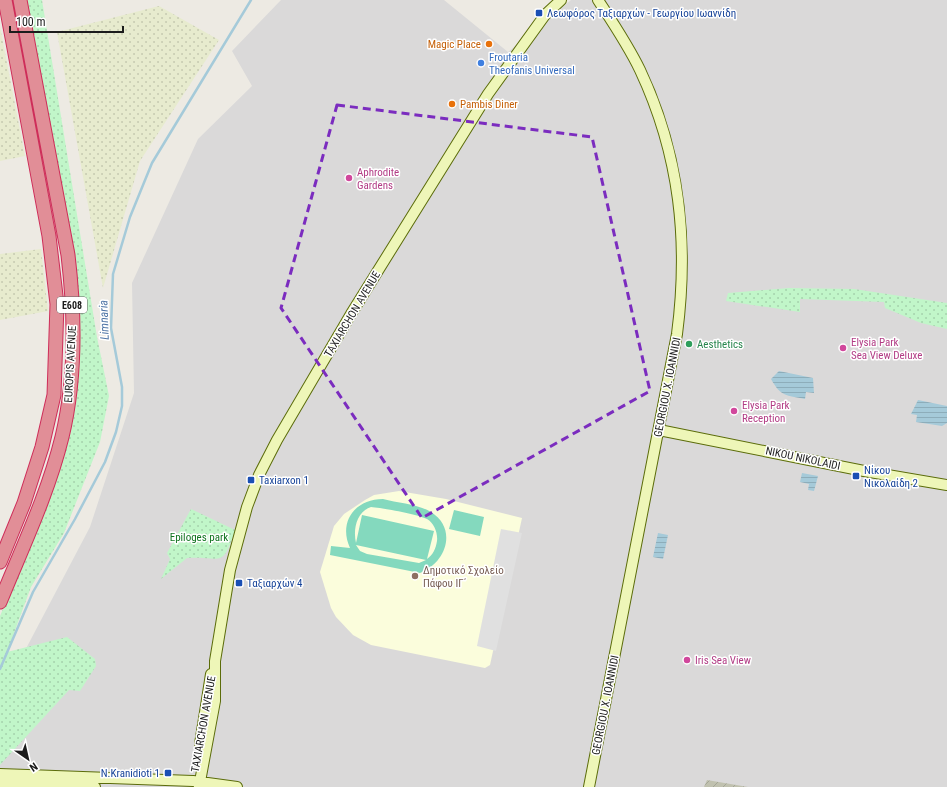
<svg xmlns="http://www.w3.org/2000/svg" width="947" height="787" font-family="'Roboto Condensed',sans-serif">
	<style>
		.residential { fill: #dad9d9 }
		.education { fill: #fbfddc }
		.construction { fill: url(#construction-furrows) }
		.farmland { fill: url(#farmland-dots) }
		.park { fill: url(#park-dots) }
		.pitch { fill: #84d9be; fill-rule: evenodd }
		.parking { fill: #e0e0e0 }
		.water { fill: url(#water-rules) }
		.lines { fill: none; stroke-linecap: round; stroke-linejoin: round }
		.stream { stroke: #a5cad9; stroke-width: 2.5 }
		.secondary-casing { stroke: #5b6c0a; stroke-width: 12 }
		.highway-casing { stroke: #ce2d59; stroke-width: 15 }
		.secondary { stroke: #eef6b8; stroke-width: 10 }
		.highway { stroke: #e18e97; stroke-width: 13 }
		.marked { fill: none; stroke: #7b2cbf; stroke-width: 3; stroke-dasharray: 8 5; stroke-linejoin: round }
		.transit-dot { fill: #1a4fb4; stroke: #fff; stroke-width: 1.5 }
		.food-dot { fill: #e8710a; stroke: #fff; stroke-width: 1.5 }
		.shop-dot { fill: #3f7fe0; stroke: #fff; stroke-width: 1.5 }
		.hotel-dot { fill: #d1479c; stroke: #fff; stroke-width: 1.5 }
		.leisure-dot { fill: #2e9e5b; stroke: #fff; stroke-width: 1.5 }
		.education-dot { fill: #8d6e63; stroke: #fff; stroke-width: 1.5 }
		.labels { text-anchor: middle; stroke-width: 3; stroke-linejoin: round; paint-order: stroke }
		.shield { fill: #fff; stroke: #606060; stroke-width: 1 }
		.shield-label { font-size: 10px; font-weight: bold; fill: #1c1c1c }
		.transit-label { font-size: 11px; fill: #164399; stroke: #fff; text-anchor: start }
		.food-label { font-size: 11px; fill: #c56008; stroke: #fff; text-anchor: end }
		.shop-label { font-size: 11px; fill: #366cbe; stroke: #fff; text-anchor: start }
		.hotel-label { font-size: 11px; fill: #b23c85; stroke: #fff; text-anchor: start }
		.street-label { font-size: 11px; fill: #1c1c1c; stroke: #fff }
		.leisure-label { font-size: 11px; fill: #27864d; stroke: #fff; text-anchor: start }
		.park-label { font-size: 11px; fill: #117420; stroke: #fff }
		.education-label { font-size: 11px; fill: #785e54; stroke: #fff; text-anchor: start }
		.water-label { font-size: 12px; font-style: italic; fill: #4e74a6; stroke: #fff }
	</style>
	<defs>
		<pattern id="construction-furrows" width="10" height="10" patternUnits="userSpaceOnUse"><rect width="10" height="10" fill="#c0c1af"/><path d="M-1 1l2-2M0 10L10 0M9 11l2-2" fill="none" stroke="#a4a596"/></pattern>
		<pattern id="farmland-dots" width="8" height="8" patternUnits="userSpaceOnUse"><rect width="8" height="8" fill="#e7ebce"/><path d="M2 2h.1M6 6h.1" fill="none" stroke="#c6c9b0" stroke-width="1.8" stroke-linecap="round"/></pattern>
		<pattern id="park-dots" width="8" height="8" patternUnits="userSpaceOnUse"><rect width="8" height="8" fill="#c1f6c9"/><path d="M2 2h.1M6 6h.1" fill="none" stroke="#a5d2ac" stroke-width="1.8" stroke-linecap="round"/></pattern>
		<pattern id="water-rules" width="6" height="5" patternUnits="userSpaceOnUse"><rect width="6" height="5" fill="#a5cad9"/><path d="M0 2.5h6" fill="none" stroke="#8dadba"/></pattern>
	</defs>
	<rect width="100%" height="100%" fill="#edeae3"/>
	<!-- residential -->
	<path class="residential" d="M281,0H444L508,52L571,0H947V787H0V698L90,527L134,393L132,283L198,139L252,86L232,51Z"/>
	<!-- education -->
	<path class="education" d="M399,491L446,499L522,518L490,665L485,668L371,645L353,635L336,617L331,608L320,572L334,526L344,514L365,500L374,495Z"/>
	<!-- construction -->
	<path class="construction" d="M707,780L748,787H704Z"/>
	<!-- farmland -->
	<path class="farmland" d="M159,6L219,40L140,161L103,288L57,32Z
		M0,27L25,156L0,161Z
		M41,249L48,311L0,320V254Z"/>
	<!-- park -->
	<path class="park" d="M25,0H42L97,337L109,396L100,442L64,533L31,587L7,652L67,637L95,659L96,666L80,691L69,690L0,765V616L45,510L69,428L73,283Z
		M789,288L854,289L947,303V329L921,323L885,308L884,302L800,299V312L726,301L728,293Z
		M191,509L235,530C222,570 222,556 187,558L161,579L170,559L167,553Z"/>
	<!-- pitch -->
	<path class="pitch" d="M383,499C398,503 418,504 431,512C458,529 446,563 420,573L330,555L331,546L350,548C338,522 355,499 383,499ZM371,507C383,508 416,514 427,519C434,523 438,533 437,541C436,548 433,555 427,559L434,531L362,515L356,543C353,530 356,512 371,507ZM356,545L426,560L419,563L367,554L360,551Z
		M454,510L484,517L480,536L449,529Z"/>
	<!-- parking -->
	<path class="parking" d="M501,529L522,533L496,651L477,646Z"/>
	<!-- water -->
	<path class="water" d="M779,371L813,378L814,393L806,392L805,399C786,395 781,397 771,379Z
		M918,400L947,406V423L942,426L916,422L917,415L911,414Z
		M802,473L818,476L814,491L808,490L809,484L800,482Z
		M658,533L668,535L663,559L653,557Z"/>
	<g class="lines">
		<!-- stream -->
		<path class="stream" d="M0,669L33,592L75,519L105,462L116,432L122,406V387L111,328L113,274L130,217L152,163L251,0"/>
		<!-- secondary casing -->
		<g class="secondary-casing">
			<path id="secondary" d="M659,430L864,471L947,485
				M200,744L211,674
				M0,774L193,781L237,787
				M0,782L95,787
				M199,787L215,701V661L230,570L247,507L259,475L277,440L351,314L488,94L545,15L561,0
				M589,787L677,334C689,242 680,155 640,70C628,45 613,23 598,0"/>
		</g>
		<!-- highway casing -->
		<g class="highway-casing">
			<path id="highway" d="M0,562L24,503L42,447L54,395L57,304L49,236L5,0
				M0,602C22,548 48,494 62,437C76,379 75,314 68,255L20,0"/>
		</g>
		<!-- secondary -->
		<use href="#secondary" class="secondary"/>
		<!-- highway -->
		<use href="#highway" class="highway"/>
	</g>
	<!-- marked area -->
	<path class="marked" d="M337,105L592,137L650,391L422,518L281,308Z"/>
	<!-- markers -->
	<g class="transit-dot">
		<rect x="535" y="9" width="8" height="8" rx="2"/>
		<rect x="852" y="472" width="8" height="8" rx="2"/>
		<rect x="247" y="476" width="8" height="8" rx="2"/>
		<rect x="235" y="579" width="8" height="8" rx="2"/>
		<rect x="164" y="769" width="8" height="8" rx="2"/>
	</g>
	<g class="food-dot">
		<circle cx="489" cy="44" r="4"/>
		<circle cx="452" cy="104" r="4"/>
	</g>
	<circle class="shop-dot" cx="481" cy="63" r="4"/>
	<g class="hotel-dot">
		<circle cx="349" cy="178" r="4"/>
		<circle cx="843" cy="348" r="4"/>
		<circle cx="734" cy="411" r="4"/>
		<circle cx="687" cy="660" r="4"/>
	</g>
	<circle class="leisure-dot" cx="689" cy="344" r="4"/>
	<circle class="education-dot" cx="415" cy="576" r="4"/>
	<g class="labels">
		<!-- shield labels -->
		<rect class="shield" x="57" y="297" width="30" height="16" rx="3"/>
		<g class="shield-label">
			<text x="72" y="309">E608</text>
		</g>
		<!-- transit labels -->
		<g class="transit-label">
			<text x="547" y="17">Λεωφόρος Ταξιαρχών - Γεωργίου Ιωαννίδη</text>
			<text x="864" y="474">Νίκου<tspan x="864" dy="13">Νικολαίδη 2</tspan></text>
			<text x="259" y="484">Taxiarxon 1</text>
			<text x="247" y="587">Ταξιαρχών 4</text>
			<text x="160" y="777" text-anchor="end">N.Kranidioti 1</text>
		</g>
		<!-- food labels -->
		<g class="food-label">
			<text x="481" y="48">Magic Place</text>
			<text x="460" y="108" text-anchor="start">Pambis Diner</text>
		</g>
		<!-- shop labels -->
		<g class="shop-label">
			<text x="489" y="61">Froutaria<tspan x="489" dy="13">Theofanis Universal</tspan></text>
		</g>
		<!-- hotel labels -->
		<g class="hotel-label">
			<text x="357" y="176">Aphrodite<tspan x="357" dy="13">Gardens</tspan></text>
			<text x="851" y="346">Elysia Park<tspan x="851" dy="13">Sea View Deluxe</tspan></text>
			<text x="742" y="409">Elysia Park<tspan x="742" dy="13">Reception</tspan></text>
			<text x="695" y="664">Iris Sea View</text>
		</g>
		<!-- street labels -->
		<g class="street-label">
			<text transform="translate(352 314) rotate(-59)" y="4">TAXIARCHON AVENUE</text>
			<text transform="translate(70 364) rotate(-87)" y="4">EUROPIS AVENUE</text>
			<text transform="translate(667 387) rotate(-79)" y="4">GEORGIOU X. IOANNIDI</text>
			<text transform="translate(803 458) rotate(12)" y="4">NIKOU NIKOLAIDI</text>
			<text transform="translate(605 705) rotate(-79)" y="4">GEORGIOU X. IOANNIDI</text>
			<text transform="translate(203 724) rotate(-80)" y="4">TAXIARCHON AVENUE</text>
		</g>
		<!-- leisure labels -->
		<g class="leisure-label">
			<text x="697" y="348">Aesthetics</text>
		</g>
		<!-- park labels -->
		<g class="park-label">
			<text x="199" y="541">Epiloges park</text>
		</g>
		<!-- education labels -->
		<g class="education-label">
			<text x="423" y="574">Δημοτικό Σχολείο<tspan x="423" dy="13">Πάφου ΙΓ΄</tspan></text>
		</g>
		<!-- water labels -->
		<g class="water-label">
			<text transform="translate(104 320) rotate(-92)" y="4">Limnaria</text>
		</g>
	</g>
	<!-- north arrow -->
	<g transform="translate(28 759) rotate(146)" stroke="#ffffff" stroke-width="3" paint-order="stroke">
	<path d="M0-3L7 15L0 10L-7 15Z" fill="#1c1c1c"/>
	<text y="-6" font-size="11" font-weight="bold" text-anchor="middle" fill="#1c1c1c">N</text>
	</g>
	<!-- scale -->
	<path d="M10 26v6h113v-6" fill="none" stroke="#1c1c1c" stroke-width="2"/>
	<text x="16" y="26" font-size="12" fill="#1c1c1c" stroke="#ffffff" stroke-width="3" paint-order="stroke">100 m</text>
</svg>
